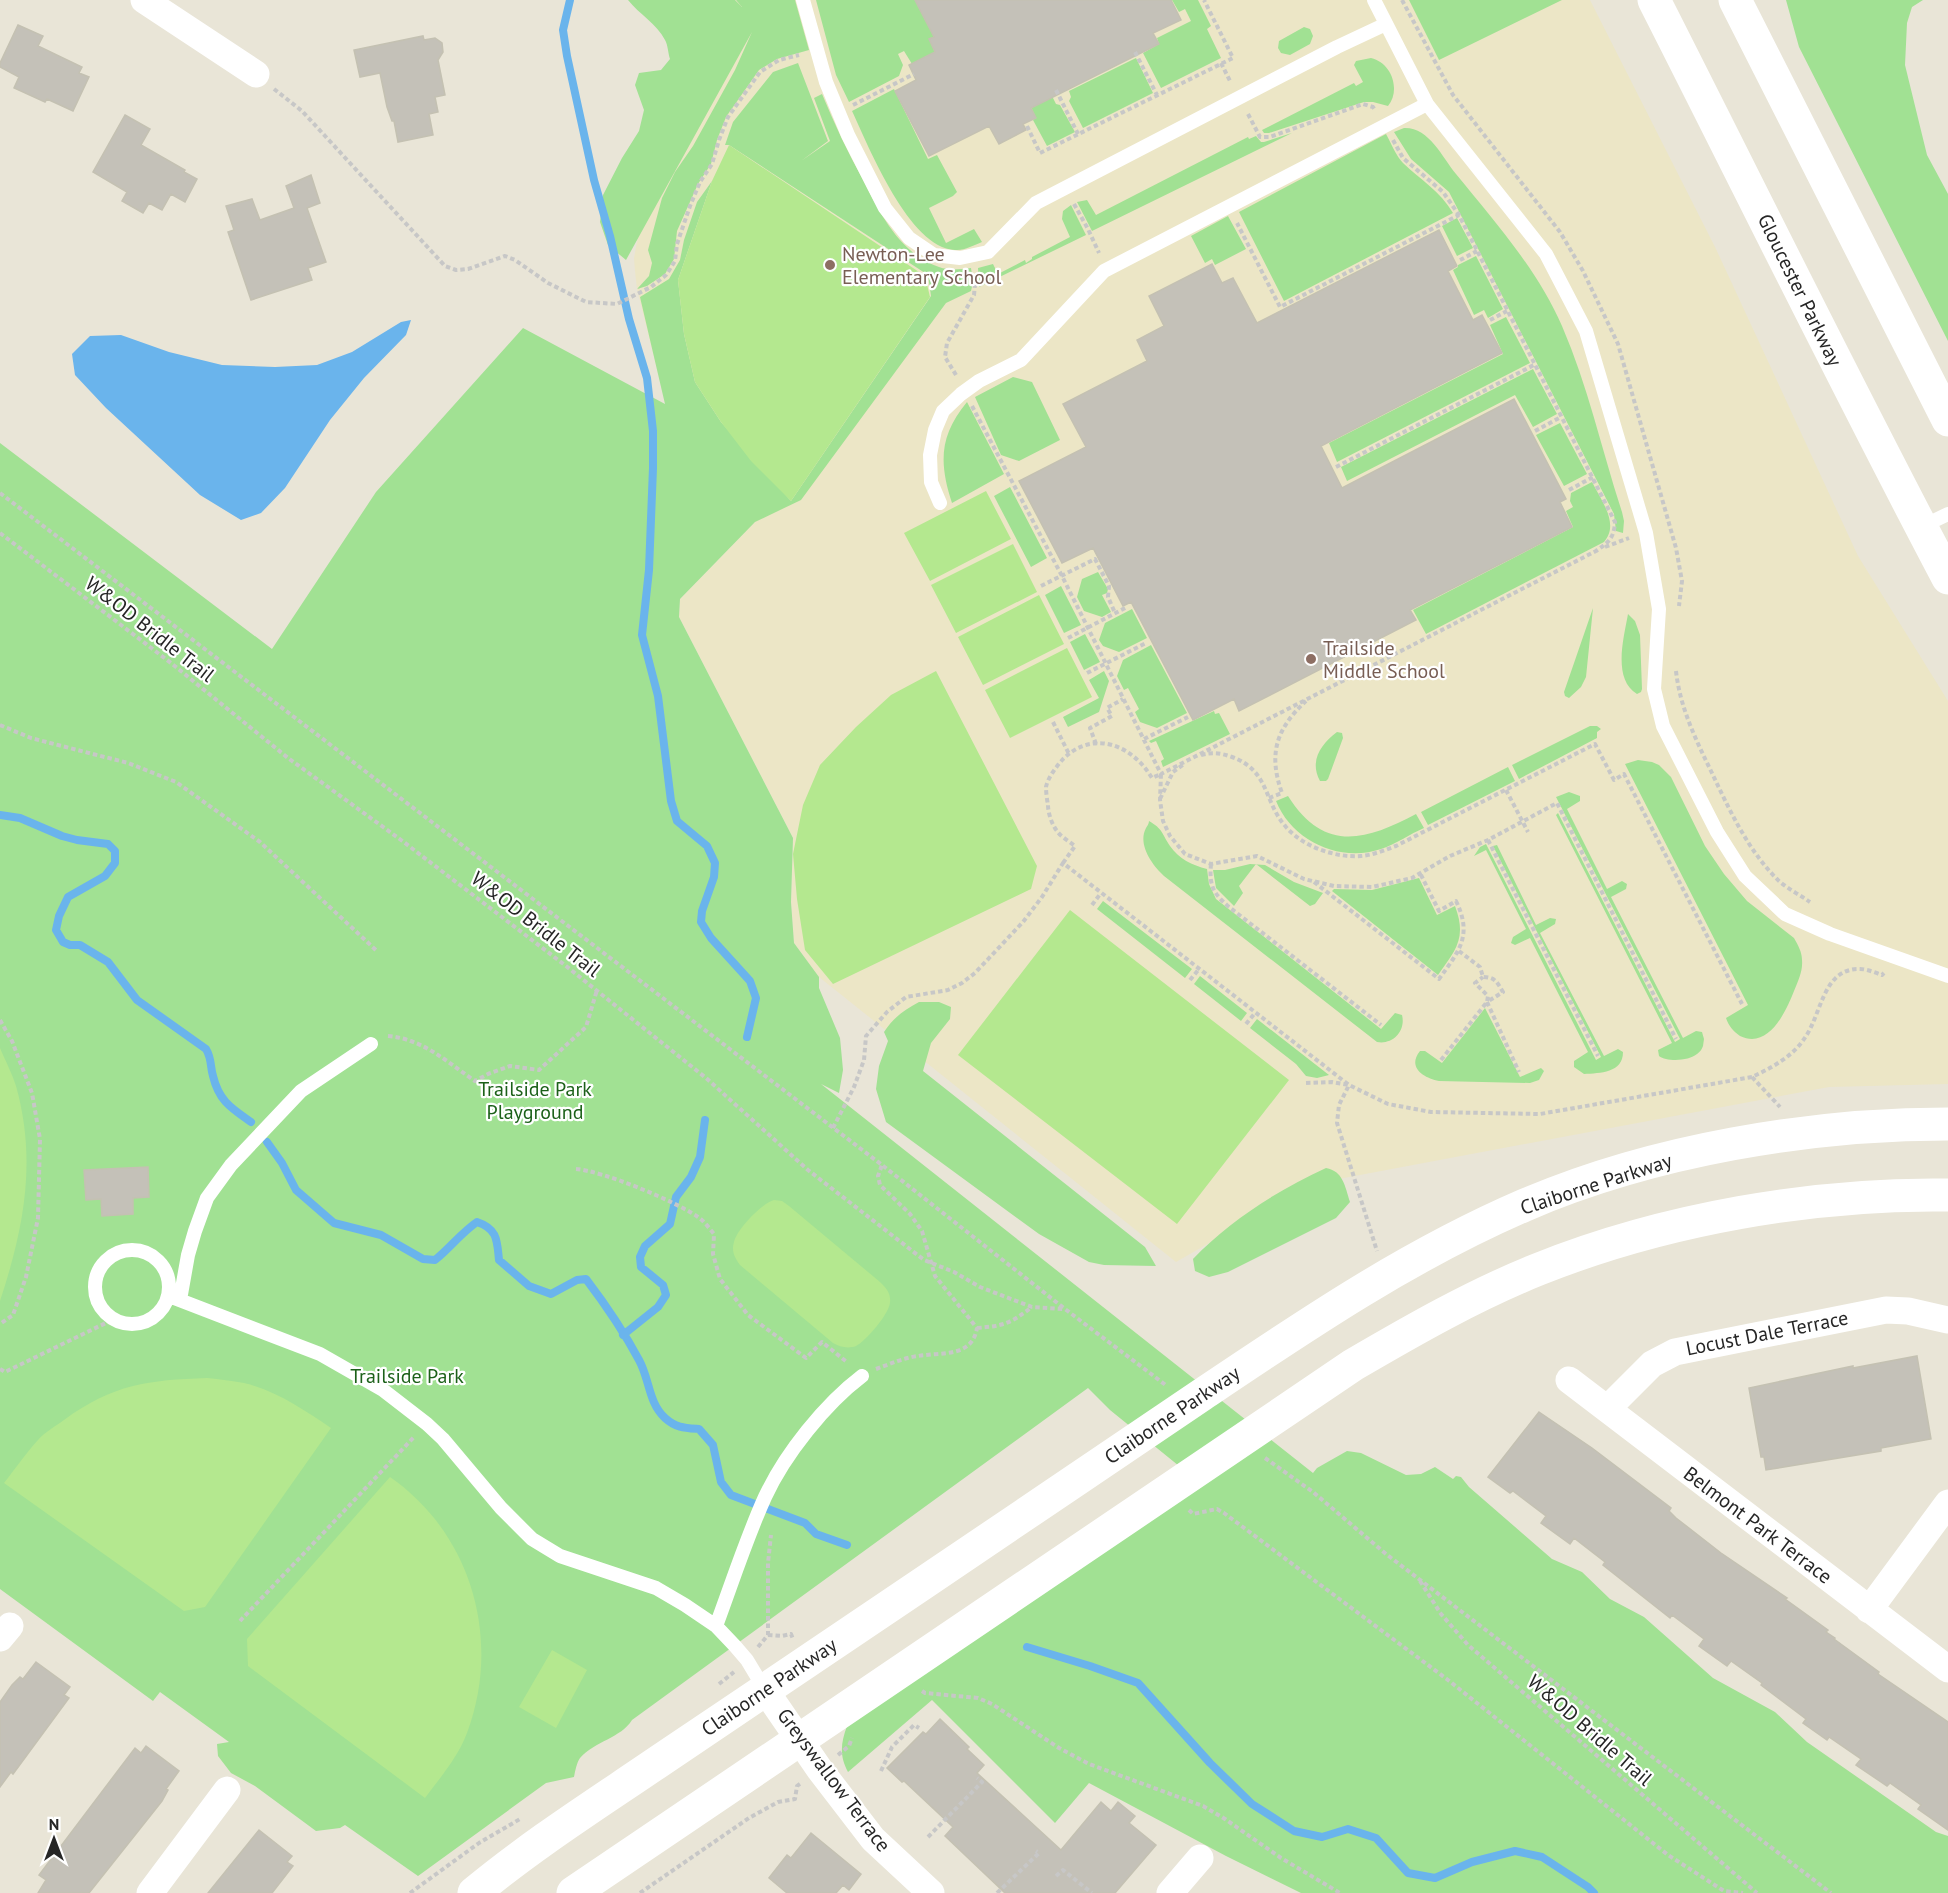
<svg xmlns="http://www.w3.org/2000/svg" width="1948" height="1893" font-family="'PT Sans',sans-serif">
	<style>
		.education { fill: #ece6c6 }
		.green { fill: #a1e193 }
		.pitch { fill: #b4e88f }
		.water { fill: #6ab4ec }
		.lines { fill: none; stroke-linecap: round; stroke-linejoin: round }
		.stream { stroke: #6ab4ec; stroke-width: 8 }
		.building { fill: #c4c1b8; stroke: #c4c1b2; stroke-width: 1.5 }
		.path { stroke: #c7c7c7; stroke-width: 4; stroke-dasharray: 4.5 3; stroke-linecap: butt }
		.service { stroke: #fff; stroke-width: 14 }
		.minor { stroke: #fff; stroke-width: 27 }
		.secondary { stroke: #fff; stroke-width: 33 }
		.education-dot { fill: #8d6e63; stroke: #fff; stroke-width: 2 }
		.labels { text-anchor: middle; stroke-width: 4.5; stroke-linejoin: round; paint-order: stroke }
		.education-label { font-size: 20px; fill: #785e54; stroke: #fff; text-anchor: start }
		.street-label { font-size: 20px; fill: #262626; stroke: #fff }
		.park-label { font-size: 20px; fill: #1c6119; stroke: #fff }
	</style>
	<rect width="100%" height="100%" fill="#e9e5d7"/>
	<!-- education -->
	<path class="education" d="M727,0H1590L1716,249L1858,556L1948,701V1084L1829,1087L1312,1184L1176,1262L819,977L794,943L791,902L793,838L679,617L680,599L755,522L666,405L637,289L635,271L634,258L638,237L756,22Z"/>
	<!-- green -->
	<path class="green" d="M628,0H735L742,7L736,0H795L809,50L777,59L759,70L726,117L717,140L711,164L698,184L677,231L674,259L665,274L647,286L637,289L649,276L652,263L648,250L662,198L675,172L693,146L735,70L752,32L626,260L608,245L600,222L603,195L622,158L639,131L644,110L635,85L639,73L661,70L670,59C668,53 668,45 665,40C657,24 639,14 628,0Z
		M816,0H915L934,37L929,39L935,52L912,64L904,51L898,54L903,65L899,76L849,102L836,75Z
		M1172,0H1198L1211,26L1207,29L1221,58L1161,88L1143,53L1159,44L1157,38L1191,21L1185,9L1179,12Z
		M1409,0H1562L1439,60Z
		M1786,0H1923L1912,7L1907,23L1905,65L1927,155L1948,194V341L1799,47Z
		M1304,27L1310,29L1313,36L1310,44L1290,55L1281,53L1278,48L1279,41Z
		M1136,58L1153,93L1083,128L1069,101L1071,97L1069,91Z
		M1371,58C1392,63 1401,90 1388,106L1373,102H1364L1269,133H1264L1262,130L1354,83L1356,86L1363,82L1354,65L1356,61Z
		M798,63L828,141L801,161L830,141L814,98L822,94C834,123 847,151 862,178C880,213 899,253 939,267C950,271 961,269 971,268L973,282L971,291L946,303L801,500L755,522L680,599L679,617L793,838L791,902L794,943L819,977V988L840,1038L843,1070L839,1093L821,1084L1313,1473L1317,1468L1347,1451L1361,1453L1406,1475L1421,1474L1435,1467L1453,1479L1456,1476L1461,1477L1469,1487L1552,1559L1582,1572L1610,1599L1644,1617L1713,1678L1775,1712L1807,1742L1936,1832L1948,1836V1893H1301L1226,1856L1089,1783L1055,1823L932,1700L848,1772C839,1755 841,1743 847,1726L1200,1483L1110,1410L1088,1388L632,1720C621,1738 595,1741 580,1758C577,1762 575,1771 574,1777L546,1783L418,1876L345,1825L340,1828L316,1831L255,1786L231,1773L218,1756L217,1744L229,1742L160,1692L153,1701L0,1589V443L272,649L376,492L523,328L665,404L640,297L669,279L680,260L684,240L697,202L712,181L678,280L684,334L695,382L721,422L791,501L931,296L928,275L729,145H725L733,122L773,72Z
		M894,89L928,159L937,155L957,192L953,196L929,208L946,243L974,229L982,242C974,245 964,251 955,250C909,248 869,147 852,111Z
		M1052,96L1056,104L1060,105L1075,132L1047,146L1033,120L1036,118L1031,107Z
		M1404,128C1429,127 1442,157 1456,174C1495,222 1537,269 1562,326C1588,386 1602,451 1622,512L1624,521L1623,533L1616,531L1614,514L1449,192L1411,159L1394,132Z
		M1292,133L1092,231L1077,202L1087,200L1096,215L1248,137L1249,139L1256,136L1261,142H1264Z
		M1386,134C1391,143 1396,156 1403,163C1421,180 1440,191 1453,213L1284,301L1239,212Z
		M1071,205L1086,235L979,287L978,268L993,264L998,274L1025,260L1026,263L1032,259V257L1070,237L1062,219L1063,211Z
		M1228,216L1246,249L1215,265L1212,259L1205,263L1191,236Z
		M1457,218L1473,248L1457,256L1442,226Z
		M1476,256L1503,309L1488,318L1484,310L1474,315L1453,270L1458,267V265Z
		M1506,317L1530,363L1337,462L1329,443L1503,354L1490,325Z
		M1533,369L1557,414L1533,427L1515,395L1347,481L1341,467Z
		M1013,377L1032,382L1060,440L1019,461L1001,455L975,397Z
		M967,402L1004,474L952,503C939,463 939,436 967,402Z
		M1560,423L1587,474L1564,486L1536,435Z
		M1592,482C1601,500 1620,524 1604,542L1426,634L1413,610L1573,527L1566,511L1573,507L1570,501L1571,493Z
		M1010,487L1047,558L1031,567L994,496Z
		M1098,572L1108,589L1107,593L1102,595L1111,612L1102,617L1084,611L1077,597L1082,579Z
		M1061,586L1081,625L1064,633L1045,595Z
		M1593,608L1586,677L1581,687L1569,698L1565,696L1564,692Z
		M1132,609L1147,638L1119,652L1103,646L1099,640L1105,623Z
		M1628,614L1635,621L1640,635L1642,689L1641,692L1637,694C1612,679 1624,637 1628,614Z
		M1085,634L1100,662L1084,670L1070,642Z
		M1151,645L1187,713L1157,728L1140,722L1135,712L1139,709L1128,688L1124,690L1117,676L1123,660Z
		M1104,671L1109,681L1099,712L1068,727L1063,717L1099,698L1089,680Z
		M1214,711L1215,714L1219,713L1230,734L1163,767L1161,761L1164,759L1156,741L1151,743L1149,741Z
		M1590,726H1597L1601,729L1597,732V738L1519,779L1512,765Z
		M1337,732L1342,733L1343,738L1328,779L1326,781H1320C1309,761 1321,744 1337,732Z
		M1638,760L1652,762L1659,765L1671,777L1705,846L1724,874L1747,901L1794,938C1798,945 1802,952 1802,960C1803,971 1798,981 1794,991C1786,1011 1769,1050 1740,1036C1734,1032 1728,1025 1726,1018L1748,1005L1625,764Z
		M1508,767L1515,781L1428,825L1421,812Z
		M1569,792L1580,796V801L1567,809L1607,889L1622,881L1627,884L1626,889L1611,897L1683,1038L1696,1031L1702,1032L1704,1039L1703,1046C1702,1049 1700,1052 1697,1054C1689,1061 1667,1062 1659,1056L1658,1050L1672,1043L1556,815L1558,813L1675,1042L1680,1039L1556,797Z
		M1288,796C1324,853 1365,841 1416,814L1424,828C1410,834 1396,844 1381,849C1340,863 1292,841 1276,801Z
		M1149,821C1163,829 1162,834 1170,846C1179,859 1192,865 1207,869L1209,884L1216,899L1381,1029L1395,1013L1402,1015C1406,1031 1393,1045 1377,1042L1164,876C1153,866 1137,845 1146,828C1147,826 1149,824 1149,821Z
		M1486,844L1596,1060L1601,1057L1493,846L1497,845L1536,925L1550,918L1556,919L1555,924L1540,933L1604,1056L1618,1049L1623,1052C1623,1073 1600,1073 1584,1074L1574,1067V1061L1588,1052L1530,938L1515,945L1511,943L1513,937L1526,929L1486,850L1474,856L1480,847Z
		M1250,864L1265,865L1294,882L1323,893L1315,904L1310,906L1256,864L1239,886L1243,893L1234,906L1216,888L1213,870H1225Z
		M1419,878L1437,915L1455,906C1467,938 1456,950 1438,975L1332,891L1334,889L1372,890Z
		M1103,901L1192,969L1185,978L1097,909Z
		M1200,976L1247,1013L1241,1021L1194,984Z
		M919,1002H939L951,1007L950,1019L931,1043L923,1071L1145,1247L1156,1266L1104,1265L1089,1262L1039,1234L886,1122L876,1089L879,1066L888,1041L884,1032C893,1018 904,1010 919,1002Z
		M1485,1008L1520,1077L1541,1068L1544,1071L1539,1080L1530,1083L1439,1081C1423,1078 1407,1067 1420,1051H1425L1442,1063Z
		M1257,1019L1329,1075L1317,1078L1306,1076L1296,1064L1250,1028Z
		M1326,1168C1343,1171 1345,1186 1350,1202L1336,1218L1228,1272L1209,1277L1195,1271L1193,1259C1229,1221 1278,1190 1326,1168Z"/>
	<!-- pitch -->
	<path class="pitch" d="M729,145L925,276L930,297L791,501L751,461L721,422L695,382L684,334L678,280L712,181Z
		M986,491L1011,539L930,581L904,533Z
		M1013,544L1037,592L956,633L931,585Z
		M1039,595L1064,644L983,685L958,637Z
		M1067,648L1092,697L1010,738L985,690Z
		M936,671L1037,866L1031,889L833,984L805,950L797,899L793,854L803,805L820,765L856,727L891,695Z
		M1070,910L1289,1080L1177,1224L958,1055Z
		M0,1048C5,1060 12,1073 16,1086C37,1161 24,1228 0,1301Z
		M774,1200L782,1201L789,1206L880,1282C886,1288 891,1293 890,1302C890,1313 866,1341 856,1346C848,1349 840,1347 833,1343L740,1265C735,1258 731,1251 734,1242C737,1229 761,1204 774,1200Z
		M207,1378C220,1379 232,1381 244,1383C277,1391 304,1410 331,1428L205,1607L184,1611L4,1483C15,1469 26,1453 38,1440C45,1432 56,1426 64,1420C113,1384 149,1380 207,1378Z
		M390,1477C472,1534 502,1640 467,1733C458,1757 440,1778 425,1798L248,1666L247,1639Z
		M552,1650L587,1670L556,1728L519,1707Z"/>
	<!-- water -->
	<path class="water" d="M411,320L406,335L364,378L330,420L285,488L261,513L241,520L200,495L106,408L75,375L72,354L90,336L121,335L169,352L222,365L275,367L317,365L352,352L401,322Z"/>
	<g class="lines">
		<!-- stream -->
		<path class="stream" d="M570,0L563,30L567,56L594,180L610,236L629,319L647,378L653,431V468L649,570L642,635L658,696L671,801L677,821L707,846L715,863L714,877L702,911L701,922L711,938L750,981L756,998L747,1037
			M0,815L20,818L62,836L77,840L108,844L115,851V863L105,876L68,897L59,916L56,930L63,942L70,945H80L108,962L137,1000L206,1049C212,1059 210,1066 213,1076C219,1101 231,1108 251,1122
			M267,1142L282,1163L296,1190L334,1223L381,1235L423,1259L435,1260C450,1248 461,1233 477,1222C498,1229 497,1241 499,1260L529,1286L551,1294L577,1280L586,1279C605,1304 624,1332 639,1360C650,1380 648,1402 665,1418C676,1428 685,1428 699,1429L713,1445L721,1482L731,1495L805,1523L816,1534L847,1545
			M623,1335L658,1307L666,1295L663,1285L641,1267L640,1257L645,1246L670,1224L676,1197L691,1177L700,1157L705,1120
			M1027,1647L1090,1666L1138,1683L1210,1763L1252,1804L1294,1831L1322,1837L1348,1829L1376,1838L1408,1873L1435,1878L1472,1862L1515,1851L1542,1857L1588,1887L1594,1893"/>
	</g>
	<!-- building -->
	<path class="building" d="M915,0H1171L1181,20L1153,33L1159,44L1031,108L1036,118L1023,124L1026,130L999,144L989,126L929,156L895,91L916,80L909,65L935,52L929,39L934,37Z
		M18,25L43,36L38,46L82,67L79,73L89,77L73,111L47,99L45,102L14,88L19,77L0,67V63Z
		M423,36L424,40L435,38L442,43L443,52L438,60L445,95L435,97L438,112L429,114L433,135L398,142L394,121H392L387,107L380,73L360,77L354,50Z
		M125,115L150,129L141,145L185,170L184,172L197,179L185,202L171,194L162,210L149,203L143,213L122,201L127,192L93,172Z
		M311,175L320,203L307,208L326,262L308,268L312,280L251,300L228,232L234,230L226,206L252,199L260,220L294,208L286,186Z
		M1439,230L1457,266L1448,271L1473,320L1482,315L1502,353L1321,446L1342,488L1514,399L1566,499L1560,502L1572,527L1410,610L1416,620L1239,711L1234,699L1193,720L1131,602L1123,606L1093,548L1062,563L1019,481L1086,447L1063,404L1147,361L1137,340L1164,326L1149,296L1212,264L1222,283L1233,278L1257,323Z
		M148,1167L149,1197L133,1198V1214L102,1216L101,1199L86,1200L84,1170Z
		M1917,1356L1931,1439L1881,1448V1451L1766,1470L1764,1457H1761L1749,1388L1853,1366V1368Z
		M1539,1412L1592,1448L1671,1508L1669,1511L1676,1518L1721,1553L1787,1598L1785,1599L1828,1630L1826,1632L1835,1638L1834,1639L1879,1672L1878,1674L1948,1722V1830L1918,1809L1921,1805L1890,1783L1887,1786L1856,1765L1861,1759L1829,1737L1827,1740L1803,1723L1806,1719L1761,1685L1762,1683L1731,1661L1727,1666L1699,1646L1704,1639L1672,1615L1670,1618L1603,1565L1605,1562L1574,1538L1570,1544L1541,1523L1546,1516L1513,1491L1510,1493L1488,1477Z
		M36,1662L70,1687L64,1695L69,1698L13,1774L11,1772L0,1787V1702L12,1685L20,1677L23,1679Z
		M940,1719L969,1747L967,1749L984,1765L977,1773L1061,1850L1101,1802L1111,1811L1118,1802L1135,1816L1129,1823L1156,1845L1115,1893H1005L945,1836L953,1827L904,1781L902,1782L887,1768L923,1732L926,1734Z
		M146,1746L179,1771L166,1789L168,1790L162,1801L89,1893H38L46,1880L39,1875L135,1748L141,1753Z
		M259,1830L292,1856L287,1862L293,1866L272,1893H208Z
		M811,1833L861,1874L849,1890L843,1885L836,1893H787L769,1878L787,1855L791,1858Z"/>
	<g class="lines">
		<!-- path -->
		<path class="path" d="M1402,0L1453,95L1560,232L1583,271L1618,344L1676,548L1682,581L1679,606
			M1135,52L1157,95
			M1221,63L1230,81
			M274,89L302,111L445,266L456,270L468,269L505,256L515,260L548,283L586,302L617,304L651,287L666,275L675,261L677,244L690,206L700,182L712,164L719,140L728,117L760,72L779,60L799,55
			M1056,90L1078,134
			M853,105L914,74
			M1248,114L1260,137H1270L1363,104L1373,107L1375,110
			M1027,126L1040,153L1233,58L1204,0
			M1393,140L1403,158L1443,192L1459,215
			M1074,204L1088,229L1099,253
			M1460,260L1477,251
			M1490,320L1507,311
			M956,375L945,357L947,343L974,295L976,273
			M972,406L1062,576L1161,774L1596,551C1609,542 1614,538 1615,522L1459,215L1280,307L1237,223
			M1535,431L1561,417
			M1336,467L1534,365
			M1569,490L1593,477
			M0,493L882,1165L1065,1309L1167,1386
			M0,533L171,663L288,758L401,840L566,966L706,1078L808,1170L924,1260L954,1272L980,1287L1032,1307L1063,1309
			M1605,547L1629,538
			M1041,586L1095,559L1109,586L1108,597L1115,613
			M1068,638L1127,607
			M1676,671C1680,707 1695,738 1711,771C1729,809 1748,851 1779,881C1788,889 1800,895 1810,902
			M1087,673L1146,643
			M1053,722L1069,754
			M0,725L31,738L128,763L176,782L260,842L378,952
			M1144,739L1188,717
			M1096,744L1090,728L1112,716L1107,708L1123,699
			M1201,755C1213,752 1221,753 1232,757C1270,771 1263,801 1286,827C1303,847 1336,858 1361,856C1373,855 1385,850 1396,846L1595,744L1614,780L1624,774L1742,1004
			M1506,790L1528,832
			M1269,798L1282,793C1268,754 1276,729 1306,701
			M1160,799L1173,772L1184,764
			M1488,840L1598,1056
			M1063,863L1075,846C1069,841 1061,837 1057,831C1052,825 1048,813 1048,805C1047,800 1046,792 1046,787C1048,777 1057,766 1063,759C1094,729 1132,745 1152,778L1161,774L1160,800L1163,821L1170,836L1185,854L1211,864L1257,856L1304,879L1334,886L1372,887L1412,878L1450,856L1488,840L1557,803L1676,1039
			M1211,864C1209,886 1213,893 1229,907L1381,1025
			M1314,882L1439,979C1459,951 1473,936 1456,901L1439,911L1421,875
			M1092,905L1101,893
			M1459,951L1480,967L1483,977C1495,977 1497,982 1503,992L1487,1002L1519,1072
			M1190,980L1199,969
			M0,1020L12,1041L32,1093L40,1139L38,1218L26,1277L13,1315L0,1324
			M1246,1024L1255,1013
			M388,1036C423,1039 447,1062 475,1081L488,1074L510,1066L539,1070L586,1027L597,990
			M1441,1060L1487,1002L1488,996L1475,983L1483,977
			M1752,1077L1780,1107
			M1306,1083L1332,1082L1349,1085L1339,1105L1337,1123L1377,1251
			M833,1128L854,1087L864,1060L866,1036L887,1012L906,997L948,990L962,983L975,973L1023,922L1042,897L1063,863L1349,1085L1388,1104L1431,1112L1540,1114L1752,1077C1771,1068 1792,1057 1804,1039C1822,1015 1822,968 1860,969C1867,969 1876,973 1882,975L1884,973
			M576,1169C603,1171 675,1201 698,1217C704,1221 709,1228 714,1234L713,1254L720,1279L748,1315L806,1358L822,1342L848,1363
			M977,1328C1004,1326 1011,1323 1032,1307
			M0,1369L5,1372L114,1319
			M876,1369C890,1364 903,1358 918,1356C941,1352 972,1358 977,1328L935,1276L922,1231L910,1214L880,1185L878,1176L882,1165
			M1265,1458L1313,1492L1386,1554L1831,1893
			M1189,1510L1193,1514L1217,1509L1224,1513L1448,1680L1668,1855L1724,1891L1743,1893
			M1420,1581L1441,1614L1468,1645L1757,1893
			M240,1621L414,1437
			M768,1635L782,1636L791,1634L793,1639
			M758,1647L768,1635V1563L771,1535
			M719,1684L734,1672
			M922,1691L925,1693L978,1698L992,1704L1059,1748L1089,1764L1203,1806L1225,1819L1281,1858L1340,1893
			M838,1755L849,1746L852,1738
			M881,1771L892,1747L914,1725L919,1728
			M928,1837L982,1782L977,1778
			M1056,1876L1063,1870L1092,1893
			M410,1893L479,1843L520,1819
			M640,1893L749,1818L778,1802L795,1799L797,1786L801,1783
			M997,1893L1039,1853L1036,1851"/>
		<!-- service -->
		<path class="service" d="M803,0L826,82L848,135L885,208L909,238L934,255L960,258L988,252L1036,203L1337,47L1386,24
			M1374,0L1427,104L1546,254L1586,331L1646,533L1659,609L1654,689L1663,726L1717,832L1745,876L1785,914L1830,934L1948,976
			M940,503L931,482L930,455L935,430L943,411L961,394L979,381L1021,360L1104,271L1427,104
			M1921,527L1948,514
			M95 1287a37 37 0 1 1 74 0a37 37 0 1 1-74 0Z
			M169,1296L320,1354L383,1390L427,1424L443,1439L501,1508L532,1539L560,1556L656,1588L685,1605L716,1626L735,1646L747,1660L765,1690
			M180,1300L188,1255L195,1231L207,1198L231,1165L301,1091L371,1044
			M716,1626C732,1583 746,1539 765,1497C785,1454 825,1404 862,1376"/>
		<!-- minor -->
		<path class="minor" d="M144,0L256,74
			M1569,1380L1948,1669
			M1607,1409L1652,1364L1675,1352L1886,1310L1908,1311L1948,1320
			M1869,1610L1948,1503
			M0,1638L10,1626
			M765,1690L820,1770L873,1839L931,1893
			M150,1893L227,1790
			M1170,1893L1200,1858"/>
		<!-- secondary -->
		<path class="secondary" d="M1654,0C1752,193 1847,387 1948,578
			M1735,0L1948,420
			M474,1893C533,1844 598,1803 661,1760C748,1702 835,1643 922,1584C1016,1521 1109,1457 1203,1394C1307,1324 1409,1255 1525,1205C1653,1150 1810,1124 1948,1124
			M573,1893L1353,1365C1413,1330 1474,1295 1539,1269C1664,1219 1814,1193 1948,1195"/>
	</g>
	<!-- markers -->
	<g class="education-dot">
		<circle cx="830" cy="265" r="6"/>
		<circle cx="1311" cy="659" r="6"/>
	</g>
	<g class="labels">
		<!-- education labels -->
		<g class="education-label">
			<text x="842" y="261">Newton-Lee<tspan x="842" dy="23">Elementary School</tspan></text>
			<text x="1323" y="655">Trailside<tspan x="1323" dy="23">Middle School</tspan></text>
		</g>
		<!-- street labels -->
		<g class="street-label">
			<text transform="translate(1800 290) rotate(64)" y="7">Gloucester Parkway</text>
			<text transform="translate(150 629) rotate(38)" y="7">W&amp;OD Bridle Trail</text>
			<text transform="translate(536 924) rotate(38)" y="7">W&amp;OD Bridle Trail</text>
			<text transform="translate(1596 1184) rotate(-18)" y="7">Claiborne Parkway</text>
			<text transform="translate(1767 1333) rotate(-11)" y="7">Locust Dale Terrace</text>
			<text transform="translate(1172 1415) rotate(-34)" y="7">Claiborne Parkway</text>
			<text transform="translate(1758 1525) rotate(37)" y="7">Belmont Park Terrace</text>
			<text transform="translate(769 1687) rotate(-34)" y="7">Claiborne Parkway</text>
			<text transform="translate(1590 1730) rotate(41)" y="7">W&amp;OD Bridle Trail</text>
			<text transform="translate(834 1780) rotate(53)" y="7">Greyswallow Terrace</text>
		</g>
		<!-- park labels -->
		<g class="park-label">
			<text x="535" y="1096">Trailside Park<tspan x="535" dy="23">Playground</tspan></text>
			<text x="407" y="1383">Trailside Park</text>
		</g>
	</g>
	<!-- north arrow -->
	<g transform="translate(54 1839)" stroke="#ffffff" stroke-width="4.5" paint-order="stroke">
	<path d="M0-4.5L10 22L0 15L-10 22Z" fill="#262626"/>
	<text y="-9" font-size="16" font-weight="bold" text-anchor="middle" fill="#262626">N</text>
	</g>
</svg>
